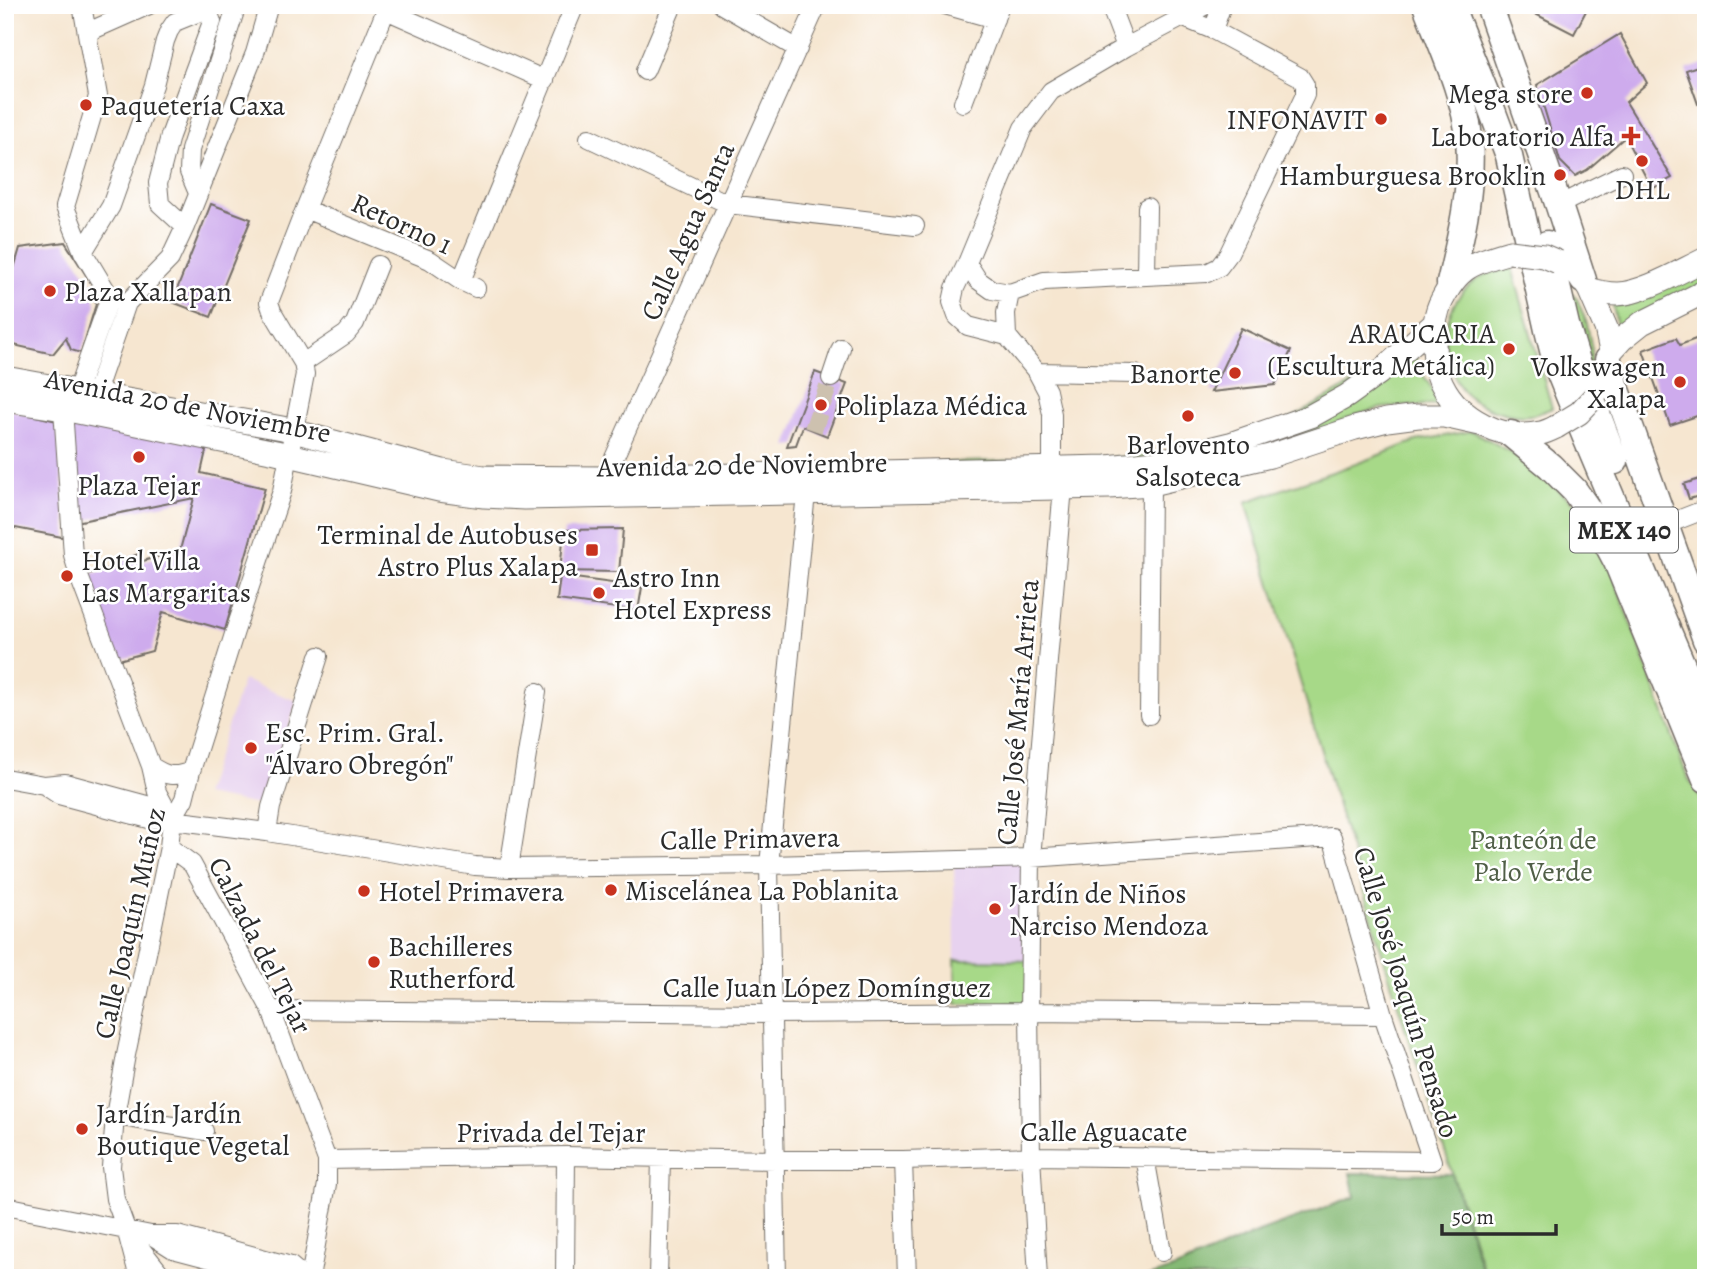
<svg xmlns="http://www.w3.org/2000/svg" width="1711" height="1283" font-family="Alegreya,serif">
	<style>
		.built { fill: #e7d2ef }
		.green { fill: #a7d988; stroke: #69825a; stroke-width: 2 }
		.forest { fill: #85b974; stroke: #587250; stroke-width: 2 }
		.building { fill: #ceabed }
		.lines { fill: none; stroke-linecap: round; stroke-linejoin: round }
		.minor-tunnel { stroke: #cdc1af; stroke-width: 18; stroke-dasharray: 18 9; stroke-linecap: butt }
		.minor-casing { stroke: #726c65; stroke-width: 20 }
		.major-casing { stroke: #726c65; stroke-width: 25 }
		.highway-casing { stroke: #726c65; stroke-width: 29 }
		.minor { stroke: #fff; stroke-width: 18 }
		.major { stroke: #fff; stroke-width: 23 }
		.highway { stroke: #fff; stroke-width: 26 }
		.major-bridge-casing { stroke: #726c65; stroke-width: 25; stroke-linecap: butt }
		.major-bridge { stroke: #fff; stroke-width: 23 }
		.poi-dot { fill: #c8321e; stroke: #fff; stroke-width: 2.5 }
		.labels { text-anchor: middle; stroke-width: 5; stroke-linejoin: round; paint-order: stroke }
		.shield { fill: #fff; stroke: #6b6b6b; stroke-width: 2 }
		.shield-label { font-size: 26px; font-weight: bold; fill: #2b2b2b }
		.poi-label { font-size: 28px; fill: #2b2b2b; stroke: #fff; text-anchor: start }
		.street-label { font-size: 28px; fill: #2b2b2b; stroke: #fff }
		.park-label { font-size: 28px; fill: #505f47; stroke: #fff }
	</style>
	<rect width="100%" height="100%" fill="#fff"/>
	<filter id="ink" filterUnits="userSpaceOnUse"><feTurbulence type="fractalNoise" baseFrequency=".0143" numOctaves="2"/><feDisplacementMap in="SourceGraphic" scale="14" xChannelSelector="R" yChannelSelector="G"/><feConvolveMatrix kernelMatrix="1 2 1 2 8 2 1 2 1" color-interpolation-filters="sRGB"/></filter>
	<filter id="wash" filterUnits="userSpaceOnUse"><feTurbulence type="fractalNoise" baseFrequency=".00686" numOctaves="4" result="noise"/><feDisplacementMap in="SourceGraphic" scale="28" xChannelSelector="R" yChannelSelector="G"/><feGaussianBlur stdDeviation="1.57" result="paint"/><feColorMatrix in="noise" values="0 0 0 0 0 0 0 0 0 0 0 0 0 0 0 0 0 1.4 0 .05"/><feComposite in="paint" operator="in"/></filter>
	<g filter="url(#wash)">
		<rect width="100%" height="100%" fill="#f6e6d0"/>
		<!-- built -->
		<path class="built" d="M243,680L297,701L264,806L204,795Z
			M1036,858L1034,961L955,960L954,859Z"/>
		<!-- green -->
		<path class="green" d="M1512,268L1552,408C1545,411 1538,414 1531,415C1520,417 1505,414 1494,410C1484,406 1473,402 1466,394C1458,387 1454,375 1450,366C1438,333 1450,295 1481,277C1491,271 1502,270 1512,268Z
			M1706,269V283L1618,331L1613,306L1645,296Z
			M1562,281L1577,299L1587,324L1592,350L1589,378Z
			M1414,349L1418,367L1433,390L1439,404L1382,408L1356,415L1330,426L1229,456L507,492L316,457L317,449L441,478L1228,454Z
			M1472,431L1489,440L1522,459L1573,502L1608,562L1687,776L1706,807V1278H1486L1400,1012L1246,502L1361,462L1416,441Z
			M955,960L1034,961L1033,1003L956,1004Z"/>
		<!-- forest -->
		<path class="forest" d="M1350,1173L1452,1174L1484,1278H1145L1176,1268L1259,1232L1355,1197Z"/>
		<g id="blocks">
			<!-- building -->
			<path class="building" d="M1518,5H1589L1574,34Z
				M1620,34L1647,83L1626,102L1672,178L1652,189L1625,137L1587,170L1575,176L1560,161L1537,85Z
				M1706,63V102L1698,104L1686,70Z
				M211,204L251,219L211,317L172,302Z
				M65,242L91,283L96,304L81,353L71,350L66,338L53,354L5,343V299L20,248Z
				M1241,328L1291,351L1275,385L1211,392Z
				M1706,335V413L1670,425L1643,350L1676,338L1680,345Z
				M815,372L847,384L827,436L803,426L796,445L787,446Z
				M5,409L57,421L67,538L5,526Z
				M71,414L208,442L201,473L265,488L225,630L163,612L152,651L115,661L83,576L116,567L115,562L139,554L143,561L180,550L194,498L76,522Z
				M1706,477V494L1689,499L1684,484Z
				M623,529L619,572L560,571L564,530Z
				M560,576L642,587L638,611L557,600Z"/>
		</g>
	</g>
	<g filter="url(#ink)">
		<use href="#blocks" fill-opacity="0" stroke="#726c65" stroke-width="2"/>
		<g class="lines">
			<!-- minor-tunnel -->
			<path class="minor-tunnel" d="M813,430L831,378"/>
			<!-- minor casing -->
			<g class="minor-casing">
				<path id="minor" d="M82,5L98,96L65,207L83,252L110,297L120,301
					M722,5L798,49
					M945,5L995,19
					M1110,5L1126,47
					M386,10L545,80
					M1213,30L1222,5
					M88,32L149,5
					M645,71L673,5
					M963,103L1000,5
					M589,138L728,204L915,226
					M198,193L189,172L190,150L237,5
					M1559,206L1569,200L1622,174
					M305,209L430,260L461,281L476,288
					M83,252L111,206L154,85L165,41L169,31L175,22L202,11L209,14L212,22L170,136L158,183L160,204L185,227
					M967,263L978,280L992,290L1010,293L1044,281L1207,273L1219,267L1228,255L1305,95V85L1300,77L1213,30L1184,18
					M1146,276L1147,207
					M461,281L575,5
					M110,297L77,391L63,409L73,555L80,579L151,766L157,792L172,820
					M1007,336L1006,313L1010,293
					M303,363L346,334L355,323L378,265
					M1037,372L1135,374
					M831,378L841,348
					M92,404L127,303L170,259L185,227L255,53L269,5
					M1052,468V414L1047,391L1037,372L1007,336L968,326L957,316L952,302L955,288L967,263L1023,128L1051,91L1126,47L1206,5
					M605,478L817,5
					M1665,525L1706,509
					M1149,715L1151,484
					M151,766C166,776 174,778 191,771
					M5,778L44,785L65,783L150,806L170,818
					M44,785L59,795L149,819L172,820L267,832L475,866L509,868L769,865L1031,858L1332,837L1383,1015L1432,1161L1031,1156L903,1160H775L566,1156L327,1160
					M267,832L271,807L319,656
					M169,847L192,864L271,1010L327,1160V1184L310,1278
					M509,868L537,692
					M271,1010L772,1014L1029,1012L1383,1015
					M115,1116L204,1131
					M1145,1157L1162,1252
					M903,1160L907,1278
					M5,1206L151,1235H177L291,1266L305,1278
					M130,1235L164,1278
					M151,1235L173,1249L283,1278
					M658,1277L661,1158
					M139,1278L126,1229L115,1199L111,1167L115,1116L126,1055L169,847L172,820L184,799L191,771L235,631L282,491L305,374L303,363L272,311L269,302L305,209L388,5
					M565,1278L566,1156
					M777,1278L769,865L806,493
					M1038,1278L1031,1156L1029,1012L1031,858L1063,487"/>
			</g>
			<!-- major casing -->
			<g class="major-casing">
				<path id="major" d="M1510,252C1496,256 1481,260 1469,267C1456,275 1449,287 1442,300C1435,313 1434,327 1434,342C1434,356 1435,371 1442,384C1459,419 1503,442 1541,433C1546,432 1552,429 1556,427
					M1569,268L1583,280L1589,289L1606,328L1611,351L1594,397
					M1589,289C1598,292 1607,294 1617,294C1642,294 1682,270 1706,259
					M1611,351L1622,339L1642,323L1706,291
					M5,378L282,428L443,471L484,477L605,478L1107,467L1156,462L1230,444L1311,416L1347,396L1379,373L1434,324
					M5,400L63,409L276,452L439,490L484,496L524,498L1109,487L1151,484L1270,456L1355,428L1387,420L1418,416H1444L1480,424"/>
			</g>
			<!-- highway casing -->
			<g class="highway-casing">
				<path id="highway" d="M1426,5C1441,44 1466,98 1469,139C1473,188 1461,236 1450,283
					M1450,5L1489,102L1509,156L1548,330L1557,366L1585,435L1688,679L1706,727
					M1489,5L1559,206L1583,280
					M1547,244L1566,325L1577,361L1615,461
					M1608,360L1611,373L1706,640
					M1511,434L1550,466L1574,490L1593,517L1617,562L1706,779"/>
			</g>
			<!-- minor -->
			<use href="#minor" class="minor"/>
			<!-- major -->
			<use href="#major" class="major"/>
			<!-- highway -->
			<use href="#highway" class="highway"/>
			<!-- major-bridge casing -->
			<g class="major-bridge-casing">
				<path id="major-bridge" d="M1510,252L1544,256L1558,262
					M1556,427L1579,413L1594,397"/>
			</g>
			<!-- major-bridge -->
			<use href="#major-bridge" class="major-bridge"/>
		</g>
	</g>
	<!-- markers -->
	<g class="poi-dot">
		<circle cx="1587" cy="93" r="7"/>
		<circle cx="86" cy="105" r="7"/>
		<circle cx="1381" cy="119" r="7"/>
		<path d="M1627.5 125.5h7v7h7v7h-7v7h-7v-7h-7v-7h7z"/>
		<circle cx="1642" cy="161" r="7"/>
		<circle cx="1560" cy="175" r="7"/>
		<circle cx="50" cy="291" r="7"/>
		<circle cx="1509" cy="349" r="7"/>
		<circle cx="1235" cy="373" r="7"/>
		<circle cx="1680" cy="382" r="7"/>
		<circle cx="821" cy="405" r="7"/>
		<circle cx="1188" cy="416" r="7"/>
		<circle cx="139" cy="457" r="7"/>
		<rect x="585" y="543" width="14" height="14" rx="3.5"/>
		<circle cx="67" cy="576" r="7"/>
		<circle cx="599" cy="593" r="7"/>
		<circle cx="251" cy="748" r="7"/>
		<circle cx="611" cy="890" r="7"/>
		<circle cx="364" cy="891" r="7"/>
		<circle cx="995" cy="909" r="7"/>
		<circle cx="374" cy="962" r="7"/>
		<circle cx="82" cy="1129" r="7"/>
	</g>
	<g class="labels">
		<!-- shield labels -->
		<rect class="shield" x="1570" y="507.5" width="108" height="45" rx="5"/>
		<g class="shield-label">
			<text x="1624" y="539">MEX 140</text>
		</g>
		<!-- poi labels -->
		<g class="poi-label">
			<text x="1573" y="103" text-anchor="end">Mega store</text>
			<text x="100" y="115">Paquetería Caxa</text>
			<text x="1367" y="129" text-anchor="end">INFONAVIT</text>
			<text x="1615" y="146" text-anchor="end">Laboratorio Alfa</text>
			<text x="1546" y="185" text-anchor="end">Hamburguesa Brooklin</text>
			<text x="1642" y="199" text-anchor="middle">DHL</text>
			<text x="64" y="301">Plaza Xallapan</text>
			<text x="1495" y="343" text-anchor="end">ARAUCARIA<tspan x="1495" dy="32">(Escultura Metálica)</tspan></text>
			<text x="1666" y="376" text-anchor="end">Volkswagen<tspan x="1666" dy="32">Xalapa</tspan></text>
			<text x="1221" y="383" text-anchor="end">Banorte</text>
			<text x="835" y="415">Poliplaza Médica</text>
			<text x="1188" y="454" text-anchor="middle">Barlovento<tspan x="1188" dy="32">Salsoteca</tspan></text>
			<text x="139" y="495" text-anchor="middle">Plaza Tejar</text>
			<text x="578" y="544" text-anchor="end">Terminal de Autobuses<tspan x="578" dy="32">Astro Plus Xalapa</tspan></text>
			<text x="81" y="570">Hotel Villa<tspan x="81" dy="32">Las Margaritas</tspan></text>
			<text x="613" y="587">Astro Inn<tspan x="613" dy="32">Hotel Express</tspan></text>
			<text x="265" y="742">Esc. Prim. Gral.<tspan x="265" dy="32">"Álvaro Obregón"</tspan></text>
			<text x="625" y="900">Miscelánea La Poblanita</text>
			<text x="378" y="901">Hotel Primavera</text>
			<text x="1009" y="903">Jardín de Niños<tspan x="1009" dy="32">Narciso Mendoza</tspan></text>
			<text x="388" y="956">Bachilleres<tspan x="388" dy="32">Rutherford</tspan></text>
			<text x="96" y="1123">Jardín Jardín<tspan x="96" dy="32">Boutique Vegetal</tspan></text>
		</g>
		<!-- street labels -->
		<g class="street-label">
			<text transform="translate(402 223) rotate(25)" y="10">Retorno 1</text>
			<text transform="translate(687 231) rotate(-66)" y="10">Calle Agua Santa</text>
			<text transform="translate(188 405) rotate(11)" y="10">Avenida 20 de Noviembre</text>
			<text transform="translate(742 464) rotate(-1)" y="10">Avenida 20 de Noviembre</text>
			<text transform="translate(1017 712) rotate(-85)" y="10">Calle José María Arrieta</text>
			<text transform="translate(750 838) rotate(-1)" y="10">Calle Primavera</text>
			<text transform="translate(129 923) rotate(-77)" y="10">Calle Joaquín Muñoz</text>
			<text transform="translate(261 945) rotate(63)" y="10">Calzada del Tejar</text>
			<text x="827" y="997">Calle Juan López Domínguez</text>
			<text transform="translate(1407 992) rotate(73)" y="10">Calle José Joaquín Pensado</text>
			<text x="1104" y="1141">Calle Aguacate</text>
			<text x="551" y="1142">Privada del Tejar</text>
		</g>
		<!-- park labels -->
		<g class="park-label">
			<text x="1533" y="849">Panteón de<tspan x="1533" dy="32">Palo Verde</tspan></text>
		</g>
	</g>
	<!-- margin -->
	<rect width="1711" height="1283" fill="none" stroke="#fff" stroke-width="28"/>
	<!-- scale -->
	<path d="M1442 1224v10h114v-10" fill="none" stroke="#2b2b2b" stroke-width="3.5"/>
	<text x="1452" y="1224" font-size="21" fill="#2b2b2b" stroke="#ffffff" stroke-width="5" paint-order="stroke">50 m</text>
</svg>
